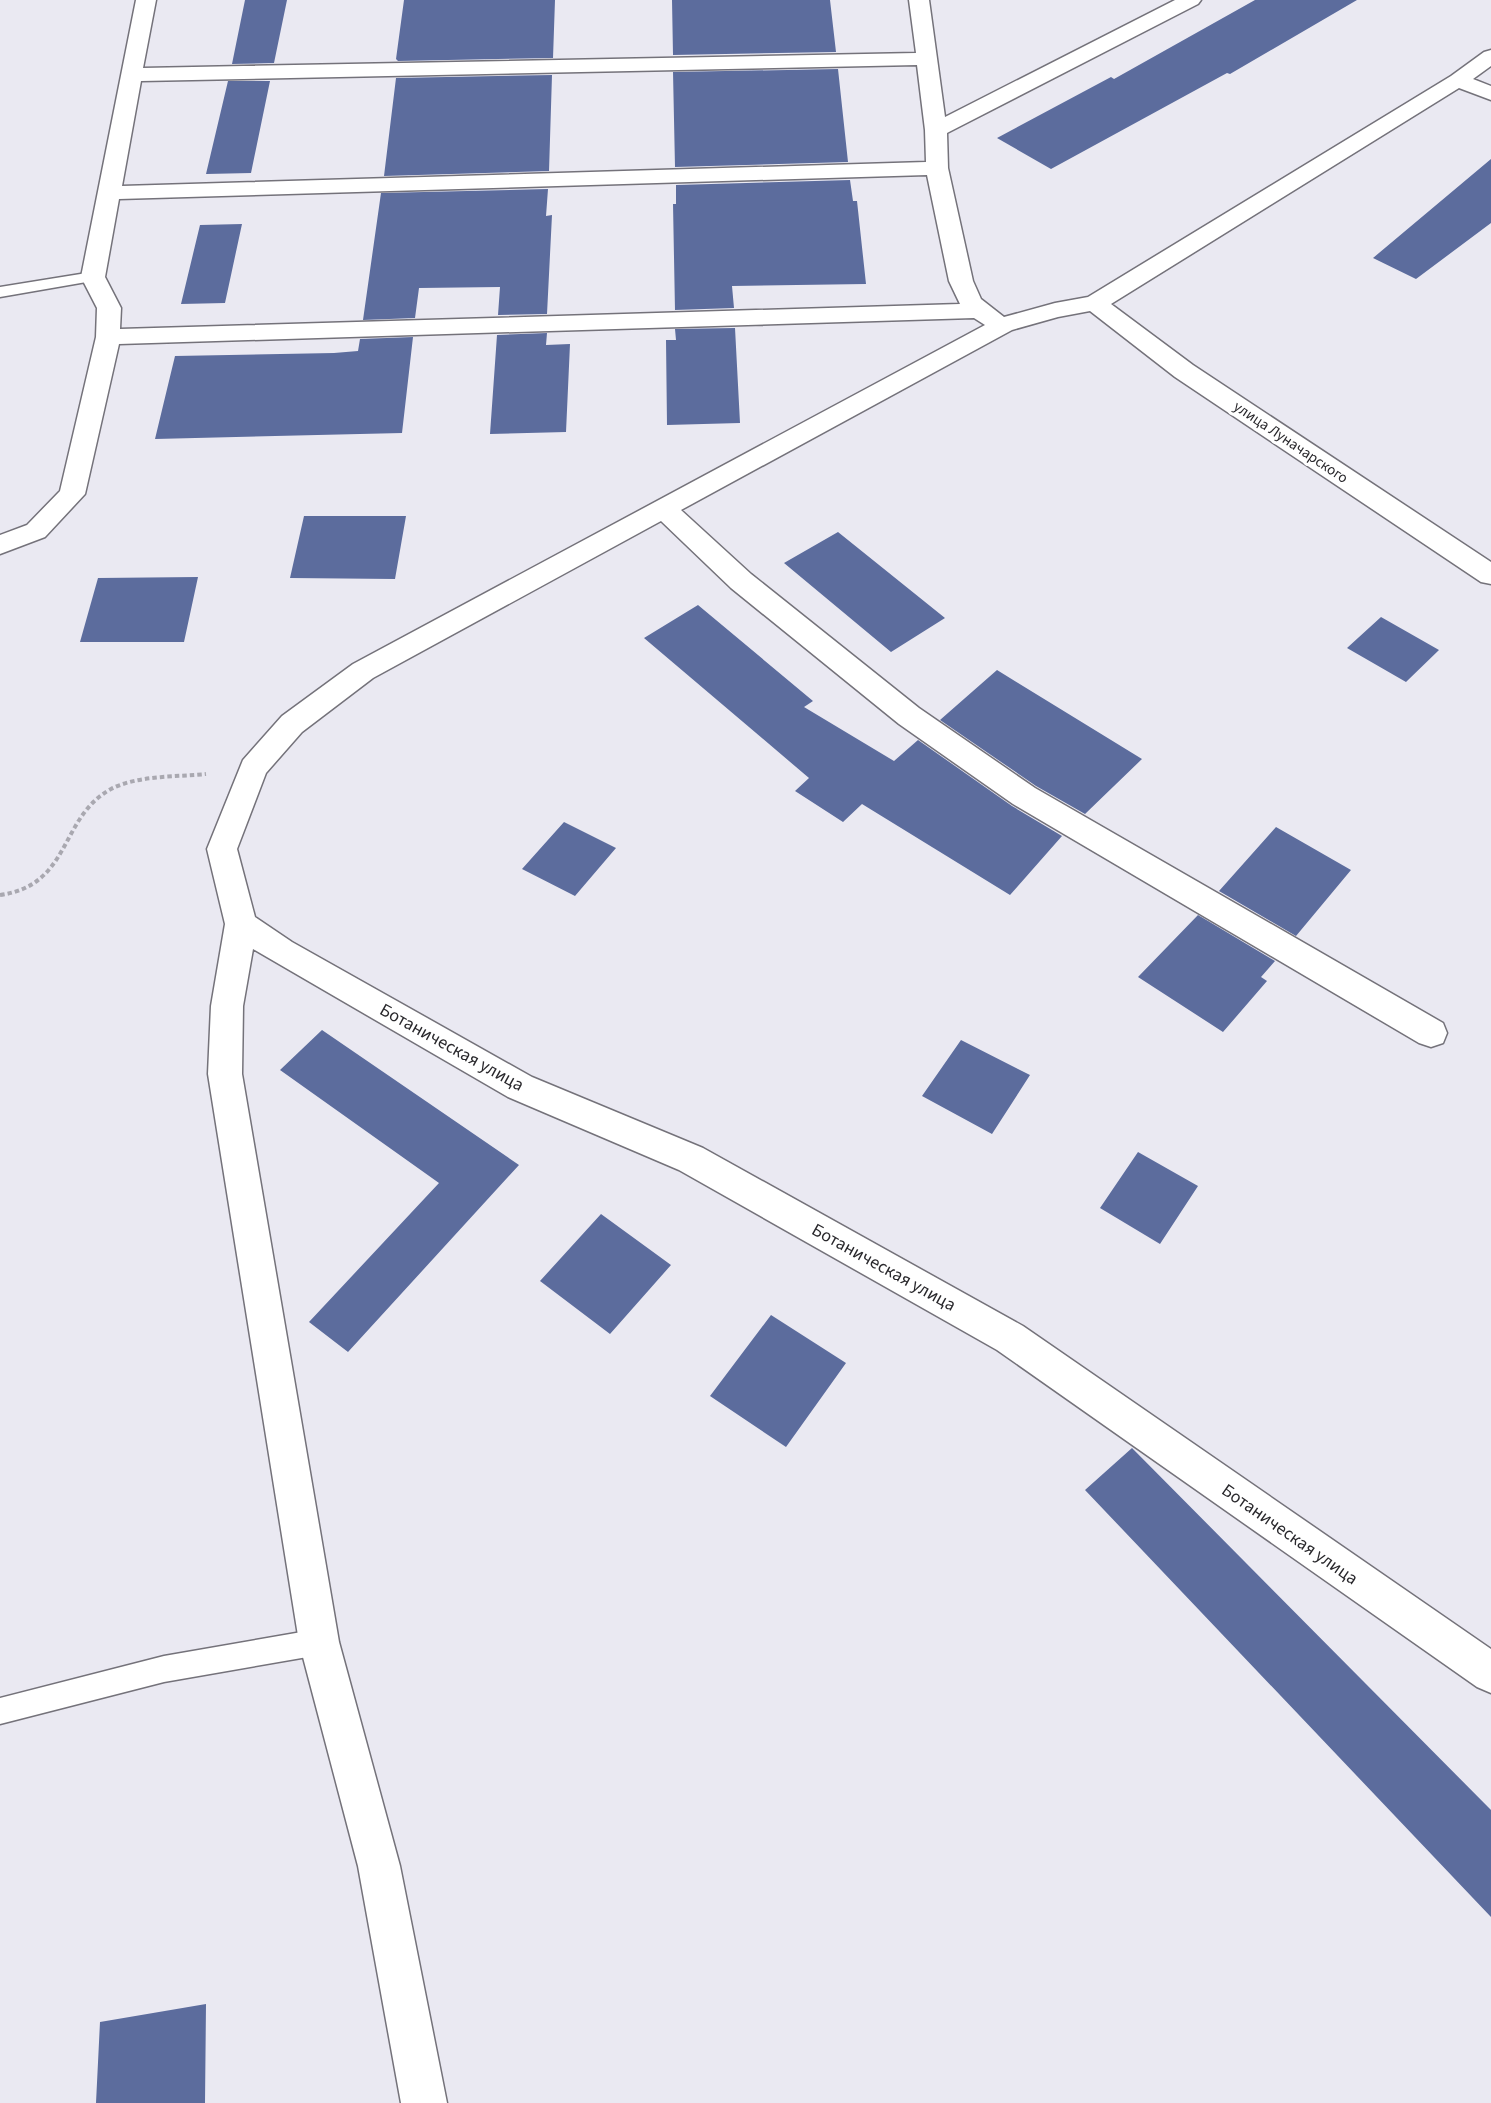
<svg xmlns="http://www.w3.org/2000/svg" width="1491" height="2103" font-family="'Source Sans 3',sans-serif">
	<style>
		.building { fill: #5c6c9d }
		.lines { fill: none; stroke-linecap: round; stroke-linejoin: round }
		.service-casing { stroke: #74727a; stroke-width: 3 }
		.minor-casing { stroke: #74727a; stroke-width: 3 }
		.path { stroke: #a9a8b0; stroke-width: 4; stroke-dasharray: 4.5 3; stroke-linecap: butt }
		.service { fill: #fff; fill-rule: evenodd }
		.minor { fill: #fff; fill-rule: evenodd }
		.labels { text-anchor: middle; stroke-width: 6; stroke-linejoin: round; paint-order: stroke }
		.far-street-label { font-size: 15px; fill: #29282c; stroke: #fff }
		.street-label { font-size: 18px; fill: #29282c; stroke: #fff }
	</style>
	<rect width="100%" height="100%" fill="#eae9f2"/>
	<!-- building -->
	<path class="building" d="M245,0H287L274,63L232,64Z
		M404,0H555L553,58L398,61L396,59Z
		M672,0H830L836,52L673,55Z
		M1255,0H1357L1230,74L1227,73L1051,169L997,138L1111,77L1114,79Z
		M838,69L848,162L675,167L673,72Z
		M552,75L549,171L384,176L396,78Z
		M228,81H270L251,173L206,174Z
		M1491,159V223L1416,279L1373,258Z
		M850,180L853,201H857L866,284L732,286L734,308L675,310L673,204H676V185Z
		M548,189L546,216L552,215L547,314L498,315L500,287L419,288L415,318L363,320L381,193Z
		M242,224L225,303L181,304L200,225Z
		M735,328L740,423L667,425L666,340H676L675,329Z
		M547,333L546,345L570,344L566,432L490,434L497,335Z
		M413,337L402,433L155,439L175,356L334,353L358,351L360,339Z
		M304,516H406L395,579L290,578Z
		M838,532L945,618L891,652L784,563Z
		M198,577L184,642H80L98,578Z
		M698,605L813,701L804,707L894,761L918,740L1012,806L1062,836L1010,895L862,804L843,822L795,791L809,778L644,638Z
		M1381,617L1439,650L1406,682L1347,648Z
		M997,670L1142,759L1085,814L1036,786L940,720Z
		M564,822L616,848L575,896L522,869Z
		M1276,827L1351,870L1296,936L1219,891Z
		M1198,915L1275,961L1261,977L1267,981L1223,1032L1138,977Z
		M322,1030L519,1165L348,1352L309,1322L439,1183L280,1070Z
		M961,1040L1030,1075L992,1134L922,1096Z
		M1138,1152L1198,1186L1160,1244L1100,1208Z
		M601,1214L671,1265L610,1334L540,1281Z
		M771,1315L846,1363L786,1447L710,1396Z
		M1132,1448L1491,1810V1917L1085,1490Z
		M206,2004L205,2103H96L100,2022Z"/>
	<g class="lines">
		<!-- service casing -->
		<g class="service-casing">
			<path id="service" d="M93,272L98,274L100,277L98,280L0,297V287Z
				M319,1629L328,1633L332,1642L328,1651L319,1655L164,1682L0,1724V1698L164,1656Z"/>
		</g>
		<!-- minor casing -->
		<g class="minor-casing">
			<path id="minor" d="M136,0H156L143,68L916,53L909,0H929L945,117L1175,0H1201L1198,4L947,133L948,168L973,281L981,299L1004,317L1055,303L1088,297L1451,76L1484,52L1491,50V66L1473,79L1491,86V100L1459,88L1111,304L1193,365L1491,562V584L1481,582L1175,377L1090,311L1058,317L1012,330L681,510L751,574L919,708L1035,788L1443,1023L1447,1033L1443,1043L1431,1047L1419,1043L1013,804L899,724L731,588L661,521L373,678L302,732L266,773L237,849L255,917L292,942L532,1077L703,1148L1023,1326L1491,1649V1693L1477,1687L997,1350L679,1170L508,1097L253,949L243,1006L242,1074L339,1642L400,1866L447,2103H401L358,1866L299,1642L208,1074L211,1006L225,924L207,849L243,760L282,716L353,664L985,325L974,318L119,344L85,494L45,537L0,554V535L27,525L60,491L96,337L97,308L81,277ZM917,65L925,130L926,162L122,186L141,81ZM927,175L949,281L960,304L120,329L121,308L105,277L119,199Z"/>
		</g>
		<!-- path -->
		<path class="path" d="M0,895C72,885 59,817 111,789C138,775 177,777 206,774"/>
		<!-- service -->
		<use href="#service" class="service"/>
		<!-- minor -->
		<use href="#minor" class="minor"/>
	</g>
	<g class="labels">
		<!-- far-street labels -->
		<g class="far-street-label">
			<text transform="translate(1291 442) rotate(34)" y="5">улица Луначарского</text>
		</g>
		<!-- street labels -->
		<g class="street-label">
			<text transform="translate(452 1047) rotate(29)" y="6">Ботаническая улица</text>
			<text transform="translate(884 1267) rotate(29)" y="6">Ботаническая улица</text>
			<text transform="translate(1290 1534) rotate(35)" y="6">Ботаническая улица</text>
		</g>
	</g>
</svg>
